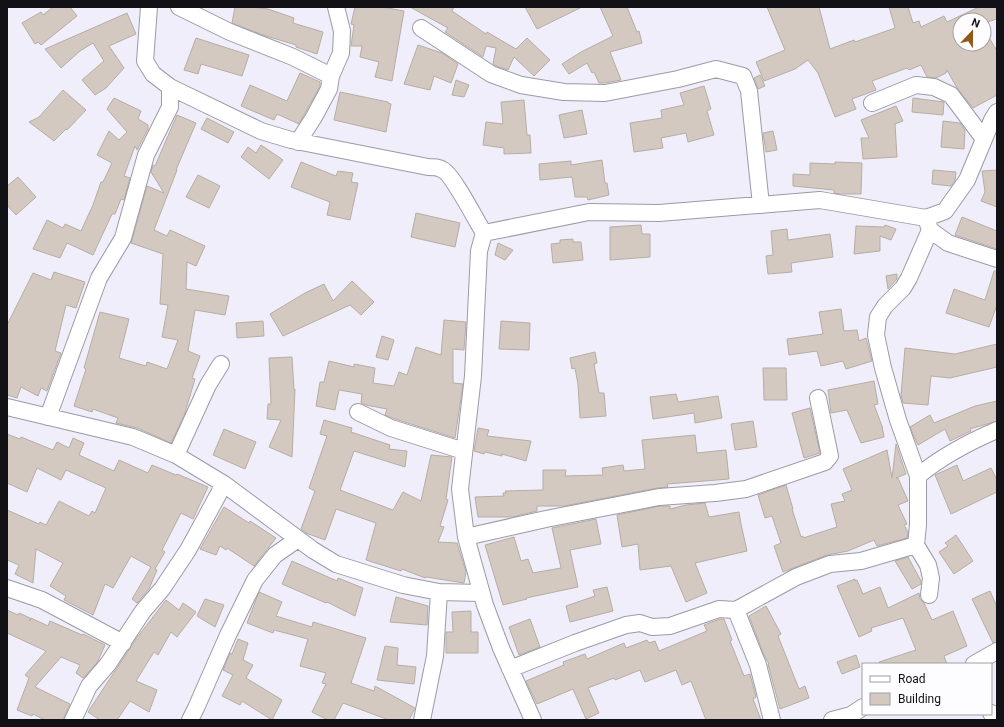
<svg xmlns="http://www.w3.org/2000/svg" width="1004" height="727" font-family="Roboto,sans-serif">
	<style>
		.building { fill: #d3c9c0; stroke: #b6ada4 }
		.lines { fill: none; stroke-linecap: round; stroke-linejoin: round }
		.street-casing { stroke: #9c9aa5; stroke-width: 18 }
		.street { stroke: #fff; stroke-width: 16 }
	</style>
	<rect width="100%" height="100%" fill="#f0eefa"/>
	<!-- building -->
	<path class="building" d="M53,7H70L77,16L41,45L38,42L35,44L22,23L41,12L43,15Z
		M235,7H252L268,9L294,18L293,23L323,32L317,54L296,47V45L263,35L232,23Z
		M355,7H382L404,11L392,81L375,77L379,62L360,57L362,46H351L354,25L351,24Z
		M410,7H454L452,11L486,34L487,32L516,49L527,38L550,60L534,76L514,57L508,70L499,67L493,64L496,48L486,46L483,57L445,32L448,28Z
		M525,7H582L537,29Z
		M600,7H627L637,32L639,31L642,43L610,52L621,80L604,83H599L594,72L592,73L587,63L569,74L562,64L581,52L613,36Z
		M767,7H819L830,49L854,40L855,42L895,28L889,7H908L913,23L919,21L921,27L944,16L947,22L979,7H997V19L984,23V20H960V44H984V29L997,51V95L973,108L957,88L947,70L946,73L936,78L927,77L921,65L909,70L907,68L872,81L876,90L852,99L856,109L835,117L818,73L808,60L795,69L764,81L756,62L785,50Z
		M127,13L136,34L109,46L124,68L106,88L95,95L82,80L104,61L93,43L80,51L61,68L45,49Z
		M196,38L249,55L242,76L201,64L198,74L184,70Z
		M418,45L442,53L458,64L451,83L434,76L430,90L404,84Z
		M300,73L320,82V86L299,124L277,114L274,120L241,106L250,85L287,101Z
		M760,75L765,86L758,89L754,78Z
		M456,80L469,85L464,97L452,95Z
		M704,86L711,109L707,111L714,135L688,142L686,133L661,138L663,148L634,152L630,123L662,118L661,110L684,105L680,93Z
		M63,90L86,110L67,130L66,129L54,141L29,122L39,117Z
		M340,92L388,102V103L391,104L386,132L334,120Z
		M114,98L141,111L138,119L148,125V129L137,150L135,146L124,176L130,178L124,200L121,199L115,214H112L93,255L67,243L60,258L33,249L47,220L63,228L65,224L81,231L93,205L101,182H103L112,163L97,155L109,131L119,140L127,132L107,109Z
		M913,98L944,102L943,115L912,112Z
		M524,100L527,135H530L531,153L504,154V148L483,145L486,122L503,124L501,102Z
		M896,106L903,121L895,124L897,157L863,159L861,138H869L861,120Z
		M582,110L587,134L564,138L559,115Z
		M177,115L196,123L176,170H177L154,230L167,236L170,230L205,246L196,266L187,262L186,289L229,296L225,315L195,310L188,351L200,356L192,378L195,379L184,416L171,443L137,428L116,423L118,418L93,409L92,412L74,406L86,369L84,368L100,312L129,319L119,358L146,366L147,362L167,369L178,340L162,337L168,305L160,304L163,254L131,243L147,186L164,193L151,172L153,165L155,166Z
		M207,118L234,132L228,143L201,129Z
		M943,121L960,123L965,130L964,149L941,147Z
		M773,131L777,150L766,152L763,133Z
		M261,145L283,160L269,179L241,157L248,147L256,153Z
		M602,160L605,183H607L609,195L588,200L587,197H575L572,177L540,180L539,164L571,161V165Z
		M301,162L336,176L338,171L353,173L351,182L358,183L350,220L327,215L330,202L291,187Z
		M835,162L862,163L861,194H839L834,193V190L793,186V174L810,175V163L835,164Z
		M933,170L956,172L955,181L951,186L932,184Z
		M997,170V207L981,201L985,192L982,171Z
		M198,175L220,186L209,208L186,197Z
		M18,177L36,197L16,215L7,205V186Z
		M416,213L460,223L455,247L411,237Z
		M962,217L997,231V249L955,235Z
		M641,225L642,234H650V257L610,260V227Z
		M885,225L896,229L891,240L880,236V251L854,254L856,226L884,227Z
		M787,229L788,240L830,234L833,257L791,263L792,272L768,274L766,256L773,255L771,231Z
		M573,239V242H581L583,260L553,263L551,244L560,243V240Z
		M498,243L513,250L505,260L495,255Z
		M994,271H997V305L989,327L946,313L954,289L985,300Z
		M54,272L85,282L76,308L66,305L55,351L61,353L47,391L41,388L38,396L21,387L17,398L7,395V325L33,273L51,280Z
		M897,274V279L888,289L886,276Z
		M352,281L374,302L361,315L350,305L283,336L270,314L305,293L324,284L333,301Z
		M841,309L844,331L857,330L859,341L866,338L872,361L846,369L843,361L821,366L817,351L789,355L787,339L823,334L819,312Z
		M444,320L466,322L464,350L453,349V383L463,384L455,438L395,419L385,415L387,409L366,405L361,403L362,394L339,390L335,410L316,406L320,382H324L329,361L354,367V364L375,368L373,383L394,386L399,372L407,375L416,347L441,355Z
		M263,321L264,336L237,338L236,323Z
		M501,321L530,323L529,350L499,349Z
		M382,336L394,340L388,360L376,357Z
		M997,344V367L950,378L931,376L928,405L903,403L901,395L905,348L955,354Z
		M595,352L597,363L594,364L599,393H604L606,416L580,418L578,384L575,368L572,369L570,358Z
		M292,357L294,390L295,389L292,457L269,447L281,420L267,419L268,404H271L269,358Z
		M763,368H786L787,400H764Z
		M874,381L878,404L874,405L882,426L884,437L861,443L847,410L831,413L828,390Z
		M676,394L678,402L718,396L722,418L695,423L694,413L653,419L650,397Z
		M997,401V421L970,429L971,431L950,441L945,429L918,445L916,441L910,427L930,415L934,423L975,406Z
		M810,408L820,453L804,458L792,413Z
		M324,420L352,428L351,432L390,445L389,449L407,451L405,467L354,451L340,490L393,510L403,492L421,501L431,455L452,457L446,499L448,500L440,526L444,527L438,542L457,543L466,572L464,583L426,577L425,578L402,569L401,571L366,560L376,523L336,509L325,540L306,533L301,529L315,491L309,488L327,436L320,434Z
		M753,421L757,447L735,450L731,424Z
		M478,428L489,430L487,436L531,441L526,461L502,454V456L485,452L484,454L474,451Z
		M224,429L256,442L245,469L213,455Z
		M7,434L20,439L21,437L53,450L57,442L69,448L73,438L84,443L79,455L114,471L119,460L148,473L152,465L176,475L177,474L208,487L193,519L181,513L162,550L165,552L155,569L157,570L149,589L137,603L132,599L151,567L131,556L113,588L105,584L93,615L64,600L66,596L50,586L63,563L36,549L33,583L15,574L19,565L7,560V510L39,524L40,522L46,525L59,501L89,516L92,511L95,513L106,488L66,470L61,480L37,468L27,492L7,483Z
		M695,435L697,453L726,450L729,479L667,484L668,487L657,488L564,506H537V511L512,517H478L475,497L504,496L503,493H506L505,491L543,490V470H566L565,476L603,475L602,468L623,465L624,471L645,469L642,440Z
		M896,444L906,474L896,478H898L908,501L898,505L907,524L904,525L908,532L907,538L877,546L874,540L848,551L827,555L783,572L774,546L781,543L772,516L765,518L758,495L786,485L793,509H792L801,537L803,536V538L837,527L831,504L845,501L842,494L852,490L843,469L887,450L892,478Z
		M957,465L963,481L991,468L997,480V492L951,514L935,475Z
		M705,503L709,517L739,512L741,524L747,551L695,563L707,593L686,602L671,566L640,570L638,544L622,547L617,515L660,506H670V509L686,505Z
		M224,507L249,523L250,521L276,538L254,566L227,548L226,550L220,546L216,555L200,549Z
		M596,519L601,544L570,550L578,587L526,598L527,599L503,605L485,545L514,537L521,561L528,559L533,573L561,568L552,528Z
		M956,535L973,561L954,574L939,552L948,546L945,543Z
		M908,557L921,581V584L912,589L895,561Z
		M292,561L337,581L338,578L363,588L355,616L327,602L326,603L282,584Z
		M855,579V581L857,580L863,594L880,587L888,608L919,593L920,599L924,603L932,620L953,611L967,646L944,656L947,664H880L879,662L916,650L903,618L871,628L872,631L859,637L837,586Z
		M607,587L613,611L570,622L566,606L595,596L593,590Z
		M990,591L997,607V642L993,643L972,599Z
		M259,592L282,602L276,616L312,627L313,622L366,638L351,683L374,691L375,686L415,708L409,720H389L343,703L334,720H328L312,712L326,684L322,683L326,673L300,666L308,639L274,630L273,633L247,623Z
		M396,597L428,606L427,625L390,622Z
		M205,599L224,605L215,627L197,616Z
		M166,600L179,610L183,603L196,612L177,637L171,632L158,655L154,652L136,681L157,690L149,712L130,701L117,720H100L88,712L136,639Z
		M766,606L781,634L778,636L799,689L805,686L809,698L780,709L768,664H769L764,655L749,616Z
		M7,610L18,615L19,613L30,618V621L31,618L48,626L50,621L82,635L83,634L105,645L97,663L83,678L76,673L80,665L61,657L35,687L70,704L63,720H45L33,714L32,716L17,710L29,678L25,675L46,651L7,633Z
		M471,611V632H478V653H446V632H453L452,612Z
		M530,619L540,647L519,655L509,627Z
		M720,619H724L732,640L730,641L744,676L750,674L756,697L753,699L761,720H706L691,681L682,685L676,670L645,682L640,670L615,680L614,678L588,688L599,713L586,719L573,689L537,704L526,681L564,665L563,662L585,654L587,659L624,643L626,648L647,640L649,643L655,641L659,651L707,631L704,625Z
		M238,639L248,643L243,660L253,665L246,678L282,700L272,720L242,701L240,705L222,696L233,675L223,670L230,653L232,654Z
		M385,646L398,648L397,665L416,667L414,684L377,680Z
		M856,655L860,667L842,674L837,662Z"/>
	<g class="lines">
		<!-- street casing -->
		<g class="street-casing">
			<path id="street" d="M149,7L145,61L153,74L170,87L261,131L291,140L428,167C434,167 439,167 443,170C453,175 477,222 484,233L479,251L473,376L460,489L466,537L485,605L501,648L533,720
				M179,7L230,32L293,57L331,76
				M421,28L491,74L521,85L564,92L605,93L678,79L716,69L743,76L749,91L761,205
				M872,103L916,85L934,87L951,95L984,139
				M298,142L314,117L329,89L331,76L341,53L342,31L336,7
				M926,218L930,230L909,278L903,288L885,306L878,317L876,335L883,368L898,420L918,476V525L916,545L928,565L931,578L929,595
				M930,230L948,243L997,259
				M484,233L589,212L659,213L820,200L926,218L945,211L967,180L992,120L997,112
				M7,407L133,437L176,455L224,484L313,550L336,564L403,585L439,592L481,593
				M358,412L391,428L464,451
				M48,417L99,278L123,238L146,155L170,107V87
				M176,455L208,385L221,364
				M918,476C942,456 969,442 997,430
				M466,537L546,519L659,497L715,493L746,489L825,462L830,456L818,398
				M7,588L42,600L123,643
				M736,610L758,665L772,720
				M974,664L997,651
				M510,669L575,643L626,625L640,623L652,627L670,626L719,609L736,610L796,577L830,564L861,561L916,545
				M991,713L996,720
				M73,720L89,686L108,664L143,611L162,589L188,550L224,484
				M190,720L196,708L228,635L255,580L275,555L298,539
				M422,720L435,656L439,592
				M832,720L851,715L863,707"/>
		</g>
		<!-- street -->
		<use href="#street" class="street"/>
	</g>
	<!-- border -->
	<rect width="1004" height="727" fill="none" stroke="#121115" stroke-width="16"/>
	<!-- legend -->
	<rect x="862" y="663" width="130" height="52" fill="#fdfdff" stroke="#9f9fa1"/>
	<rect x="870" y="676" width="20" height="6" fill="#ffffff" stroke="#9f9fa1"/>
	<text x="898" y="683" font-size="12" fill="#121115">Road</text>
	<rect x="870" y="693" width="20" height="12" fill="#d3c9c0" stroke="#9f9fa1"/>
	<text x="898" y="703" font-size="12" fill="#121115">Building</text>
	<!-- north arrow -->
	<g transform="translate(972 32) rotate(22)"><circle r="19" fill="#fdfdff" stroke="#9f9fa1"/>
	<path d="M0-3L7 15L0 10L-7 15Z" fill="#94571a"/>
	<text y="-6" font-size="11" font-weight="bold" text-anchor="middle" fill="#121115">N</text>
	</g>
</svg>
